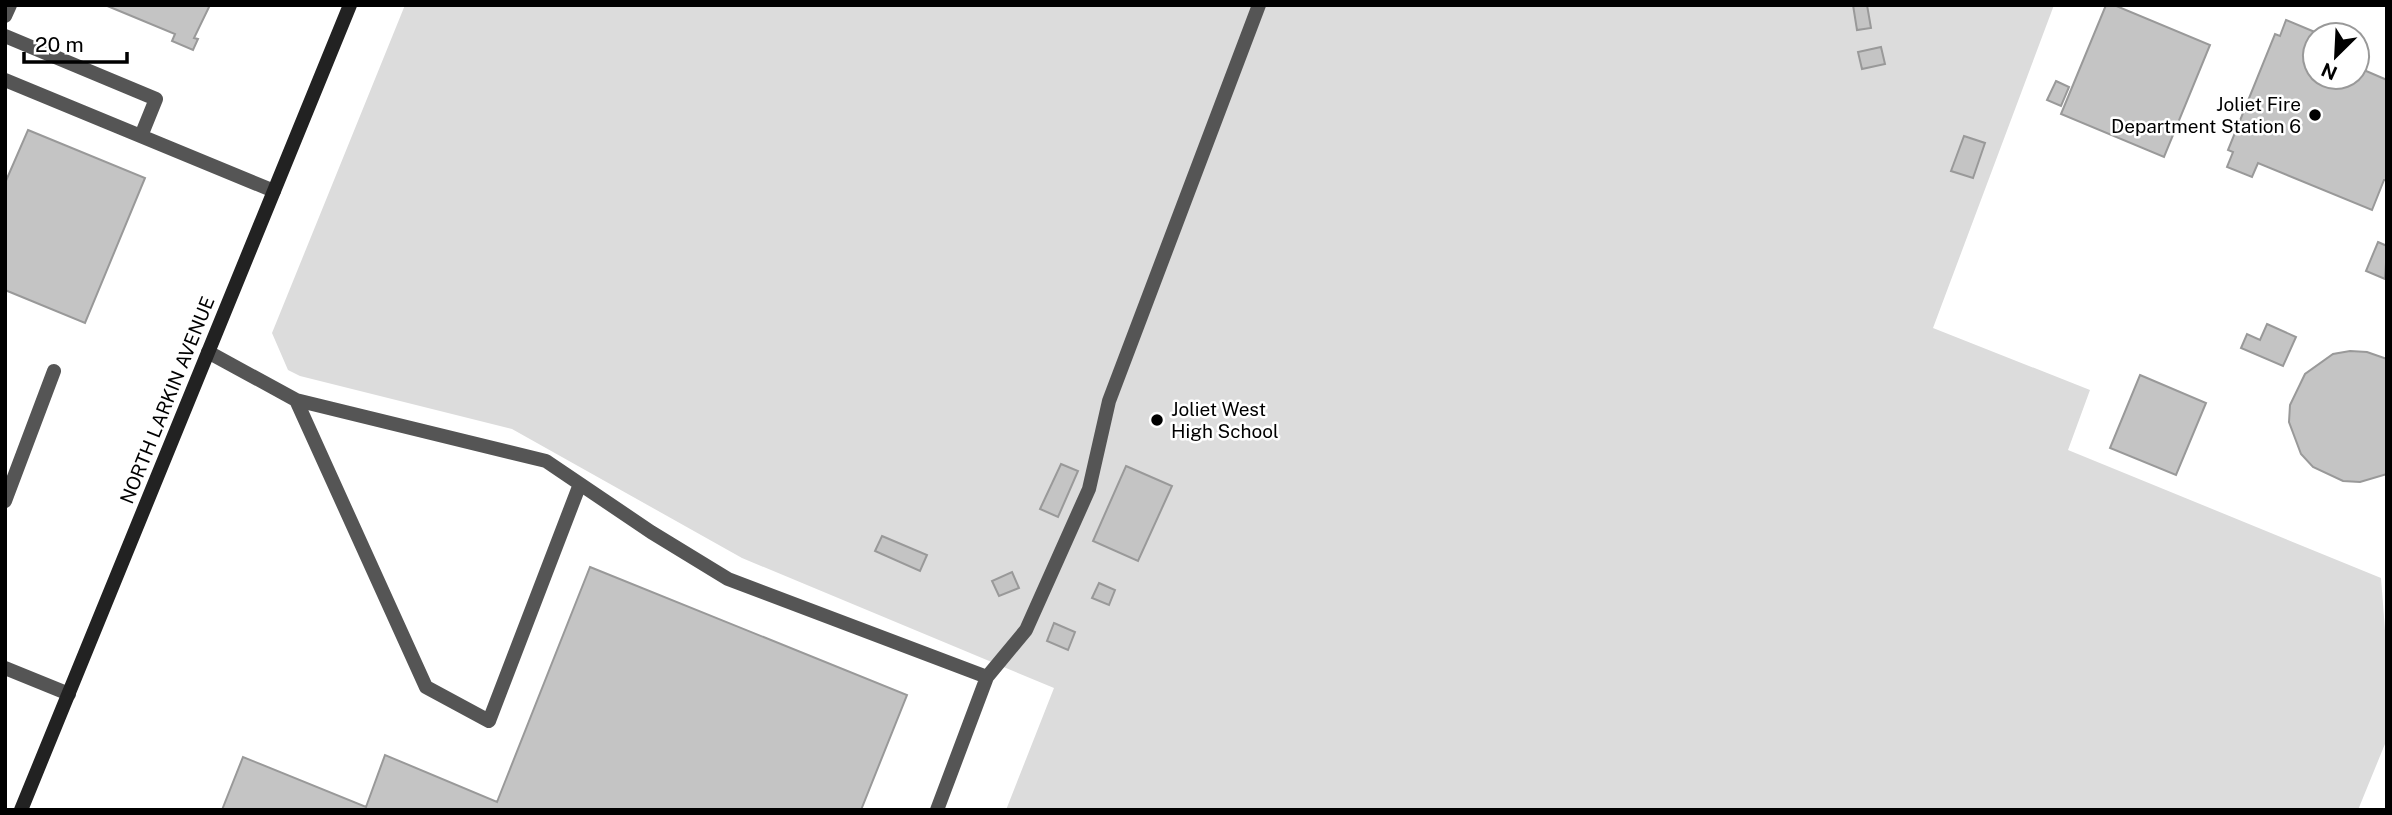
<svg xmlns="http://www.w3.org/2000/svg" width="2392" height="815" font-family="'Public Sans',sans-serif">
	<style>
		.green { fill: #dcdcdc }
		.building { fill: #c4c4c4; stroke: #999; stroke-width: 2 }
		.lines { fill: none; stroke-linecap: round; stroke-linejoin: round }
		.service { stroke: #555; stroke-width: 14 }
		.secondary { stroke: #222; stroke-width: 14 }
		.poi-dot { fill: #000; stroke: #fff; stroke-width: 2.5 }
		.labels { text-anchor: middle; stroke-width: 5; stroke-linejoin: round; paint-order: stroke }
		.poi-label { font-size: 19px; fill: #000; stroke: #fff; text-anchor: end }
		.street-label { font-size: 19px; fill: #000; stroke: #fff }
	</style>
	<rect width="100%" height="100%" fill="#fff"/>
	<!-- green -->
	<path class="green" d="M405,5H2054L1933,328L2090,390L2068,450L2381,578L2387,656V739L2358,810H1006L1054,688L742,558L512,429L300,376L288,370L272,333Z"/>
	<!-- building -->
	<path class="building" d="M105,5H210L194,38L198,39L193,50L172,41L175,34Z
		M1853,5H1867L1871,28L1857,30Z
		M2106,5H2114L2210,45L2164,157L2061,114Z
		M2286,20L2322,35H2315V77H2357V67L2387,80V180H2384L2372,210L2258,163L2252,177L2227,167L2233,152L2228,150L2275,34L2280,36Z
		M1881,47L1885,64L1862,69L1858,52Z
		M2056,81L2069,87L2061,106L2047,100Z
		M28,130L145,178L85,323L5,290V183Z
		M1964,136L1985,143L1973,178L1951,171Z
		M2378,242L2387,246L2385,279L2366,271Z
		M2267,324L2296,337L2283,366L2241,348L2247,334L2260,340Z
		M2350,351L2367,352L2387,359V474L2360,482L2343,481L2313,467L2301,454L2289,422L2290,405L2305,374L2333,354Z
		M2140,375L2206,403L2176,475L2110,448Z
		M1061,464L1078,471L1058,517L1040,509Z
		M1126,466L1172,486L1138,561L1093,541Z
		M882,536L927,555L920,571L875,551Z
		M590,567L907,695L861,810H222L243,757L366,807L385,755L497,802Z
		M1012,572L1019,588L999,596L992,581Z
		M1099,583L1115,590L1109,605L1092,598Z
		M1054,623L1075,632L1068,650L1047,641Z"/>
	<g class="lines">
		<!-- service -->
		<path class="service" d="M5,16L10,5
			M5,36L156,99L141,136
			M5,80L274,191
			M208,352L296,400L546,461L651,532L728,579L987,677L937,810
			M296,400L426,687L489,721L580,484
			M5,501L54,371
			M5,668L69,694
			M987,677L1026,630L1089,489L1109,401L1259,5"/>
		<!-- secondary -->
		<path class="secondary" d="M21,810L350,5"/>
	</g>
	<!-- markers -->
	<g class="poi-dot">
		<circle cx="2315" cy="115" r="7"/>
		<circle cx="1157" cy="420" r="7"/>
	</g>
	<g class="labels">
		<!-- poi labels -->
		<g class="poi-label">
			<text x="2301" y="111">Joliet Fire<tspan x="2301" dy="22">Department Station 6</tspan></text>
			<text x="1171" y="416" text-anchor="start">Joliet West<tspan x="1171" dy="22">High School</tspan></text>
		</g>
		<!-- street labels -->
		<g class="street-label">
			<text transform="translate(167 400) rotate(-68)" y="7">NORTH LARKIN AVENUE</text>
		</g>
	</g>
	<!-- border -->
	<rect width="2392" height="815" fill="none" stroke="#000000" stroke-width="14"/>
	<!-- north arrow -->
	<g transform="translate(2336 56) rotate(204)"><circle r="33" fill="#ffffff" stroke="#999999" stroke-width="2"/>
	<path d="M0-5L12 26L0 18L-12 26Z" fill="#000000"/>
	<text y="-10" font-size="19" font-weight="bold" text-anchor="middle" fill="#000000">N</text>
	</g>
	<!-- scale -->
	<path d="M24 52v10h103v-10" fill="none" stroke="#000000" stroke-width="3.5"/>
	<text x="35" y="52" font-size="21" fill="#000000" stroke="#ffffff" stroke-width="5" paint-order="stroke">20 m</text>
</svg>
